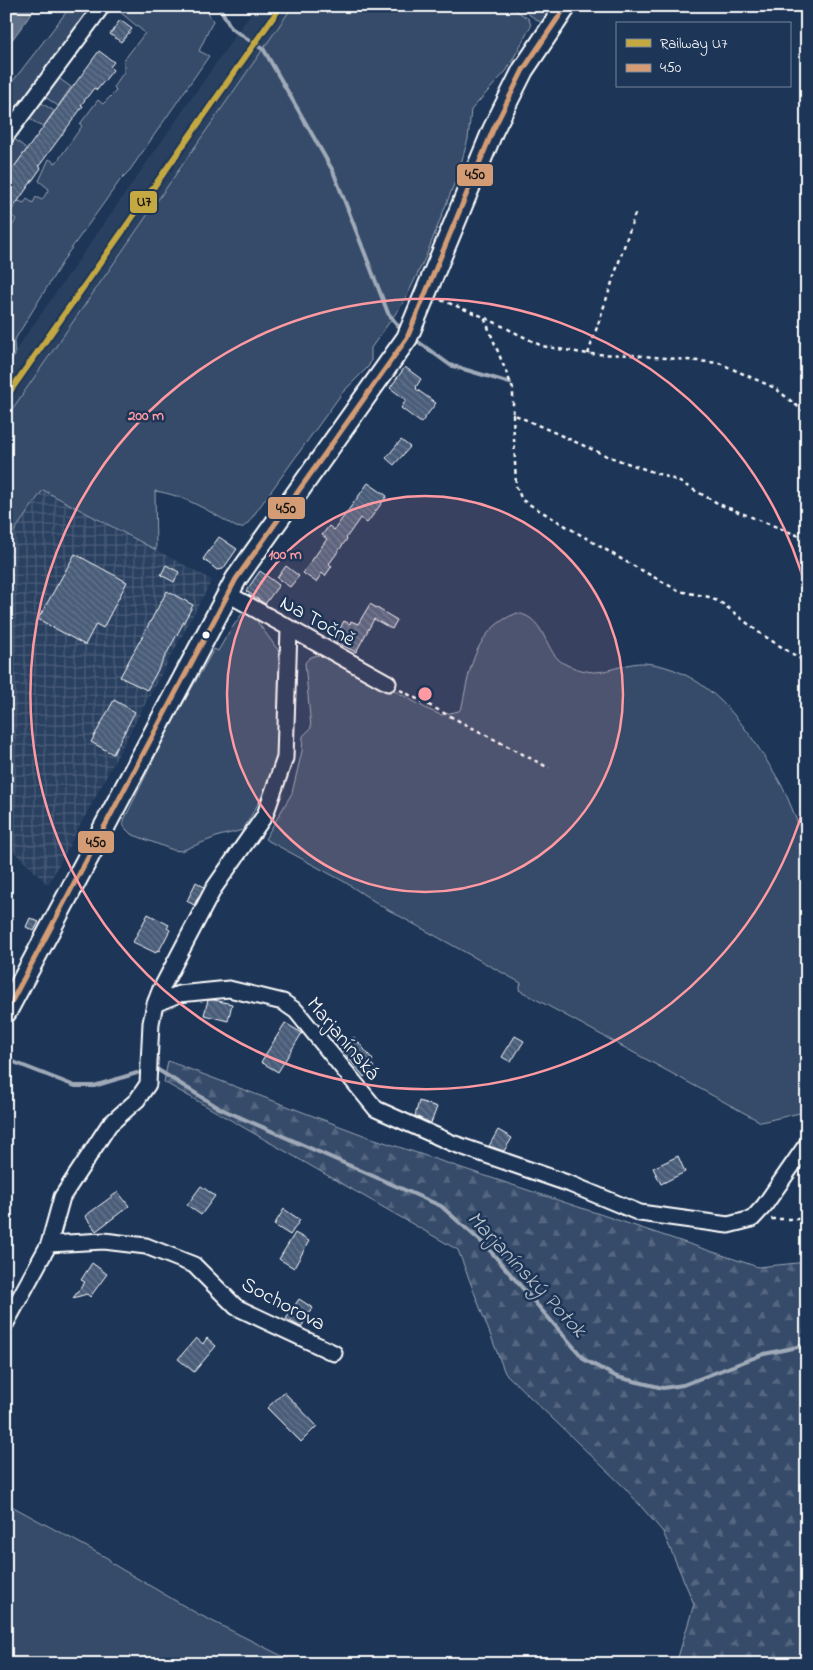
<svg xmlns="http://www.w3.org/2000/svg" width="813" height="1670" font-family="'Indie Flower',sans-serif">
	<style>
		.built { fill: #2a4161 }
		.industrial { fill: url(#industrial-grid) }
		.green { fill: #364b69; stroke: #9aa5b4 }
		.forest { fill: url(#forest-firs); stroke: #9aa5b4 }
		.water { fill: url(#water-ripples); stroke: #a0aab8 }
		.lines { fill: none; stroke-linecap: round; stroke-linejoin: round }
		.stream { stroke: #a0aab8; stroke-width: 4 }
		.building { fill: url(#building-back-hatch); stroke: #fff }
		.minor-casing { stroke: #fff; stroke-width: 19 }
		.secondary-casing { stroke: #fff; stroke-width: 24 }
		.path { stroke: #fff; stroke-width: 2.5; stroke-dasharray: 4 4; stroke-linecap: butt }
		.minor { stroke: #1d3557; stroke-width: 15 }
		.secondary { stroke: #1d3557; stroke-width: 20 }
		.bus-1-casing { stroke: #1d3557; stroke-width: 9 }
		.bus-1 { stroke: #d39c74; stroke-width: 5 }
		.rail-1-casing { stroke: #1d3557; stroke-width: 10 }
		.rail-1 { stroke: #c4a842; stroke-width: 6 }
		.ring { fill: none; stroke: #ff9aa2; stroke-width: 2.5 }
		.bus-dot { fill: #fff; stroke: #1d3557; stroke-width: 2 }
		.labels { text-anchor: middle; stroke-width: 5; stroke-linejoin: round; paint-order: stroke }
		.street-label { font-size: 21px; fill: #fff; stroke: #1d3557 }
		.water-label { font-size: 22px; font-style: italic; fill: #b8c0ca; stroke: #1d3557 }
		.centre { fill: #ff9aa2; stroke: #1d3557; stroke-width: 2.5 }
		.ring-label { font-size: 15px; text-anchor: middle; font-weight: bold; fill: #ff9aa2; stroke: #1d3557; stroke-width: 5; stroke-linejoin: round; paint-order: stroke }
		.line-badge { stroke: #1d3557; stroke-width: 2 }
		.pale-badge-label { font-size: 14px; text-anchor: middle; font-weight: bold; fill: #111 }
	</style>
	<defs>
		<pattern id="industrial-grid" width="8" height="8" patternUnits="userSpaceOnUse" patternTransform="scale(1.25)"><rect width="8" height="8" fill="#2a4161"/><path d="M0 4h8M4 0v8" fill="none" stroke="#4a5e79"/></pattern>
		<pattern id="forest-firs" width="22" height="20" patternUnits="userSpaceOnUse" patternTransform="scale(1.25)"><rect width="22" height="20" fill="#364b69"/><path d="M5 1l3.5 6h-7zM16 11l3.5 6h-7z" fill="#546680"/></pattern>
		<pattern id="water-ripples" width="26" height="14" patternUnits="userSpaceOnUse" patternTransform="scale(1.25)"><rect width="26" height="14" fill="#617289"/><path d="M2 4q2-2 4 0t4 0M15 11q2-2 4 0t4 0" fill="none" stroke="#555d67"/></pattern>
		<pattern id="building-back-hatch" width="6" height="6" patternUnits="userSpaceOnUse" patternTransform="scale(1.25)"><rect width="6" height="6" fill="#4a5d79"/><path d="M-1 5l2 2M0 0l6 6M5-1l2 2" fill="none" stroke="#65758d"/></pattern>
	</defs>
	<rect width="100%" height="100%" fill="#1d3557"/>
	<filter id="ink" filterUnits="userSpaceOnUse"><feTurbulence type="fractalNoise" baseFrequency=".02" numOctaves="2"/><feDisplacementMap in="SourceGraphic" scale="10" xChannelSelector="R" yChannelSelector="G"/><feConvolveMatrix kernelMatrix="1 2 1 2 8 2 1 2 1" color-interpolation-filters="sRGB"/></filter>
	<g filter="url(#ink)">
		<!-- built -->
		<path class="built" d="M256,6H293L6,418V364Z"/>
		<!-- industrial -->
		<path class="industrial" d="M43,489L212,580L48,885L6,844V543Z"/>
		<!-- green -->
		<path class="green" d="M71,6H96L6,129V90Z
			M113,6H204L213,21L199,51L209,56L130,170L121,179L68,253L14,341L15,356L6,366V241L11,237L9,233L16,219L6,212L12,200L16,204L19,201L24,203L27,199L33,203L36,197L42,200L49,189L39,181L49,159L56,163L82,126L80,124L98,100L103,104L116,91L114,86L124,72V60L145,33Z
			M293,6H407L409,8L411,6H509L529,19L531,26L507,70L471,110L468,139L458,174L426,256L405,300L371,348V361L368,367L342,393L248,523L242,528L236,527C211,512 184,495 155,491L156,550L43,490L6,543V418Z
			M517,6H555L543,24Z
			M57,77L71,87L58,106L44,96Z
			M40,102L54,111L43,127L28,118Z
			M12,137L27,149L6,178V145Z
			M517,613C548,618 543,655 567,665C576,669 587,672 596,672C612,671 629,662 645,663C700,668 738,714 765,758C771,768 778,778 783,788C789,800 794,814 799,826L807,828V1110L804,1112L761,1122L519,990L521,983L383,907L343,881L265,839L292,793L302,751L303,736L311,728L305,663C309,657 312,656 319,655L390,688L427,709L441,715L459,711L462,706C470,668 475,629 517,613Z
			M242,614H246L256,620L278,650L284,664L283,746L270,783L243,830L219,836L181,851L173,850L131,834L125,828L123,824L125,818L167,732L214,649L218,651L229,632Z
			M6,1503L109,1559L111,1563L198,1614L298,1664H6Z"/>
		<!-- forest -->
		<path class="forest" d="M168,1061L366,1136L758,1267L807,1262V1664H676L694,1604L663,1532L626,1489L505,1373L458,1250L164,1082Z"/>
		<!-- water -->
		<path class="water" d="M6,6H37L6,48Z"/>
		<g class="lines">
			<!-- stream -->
			<path class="stream" d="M219,6L231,28L264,50L333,171L388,313L403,332
				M413,338L450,365L510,383
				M6,1059L75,1086H94L137,1073
				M155,1068L219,1108L441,1206L486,1246L585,1360L617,1377L663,1388L683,1385L764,1354L807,1345"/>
		</g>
		<!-- building -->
		<path class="building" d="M120,20L132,29L121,42L110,34Z
			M99,51L114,62L110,67L113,70L97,90L94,88L81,105L83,106L39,166L41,168L6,218V178Z
			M405,367L421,379L416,387L417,388L416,389L436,403L421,423L401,408L406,400L390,388Z
			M401,440L410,447L394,465L386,458Z
			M368,483L387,496L367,523L360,518L358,521L346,538L347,539L329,564L332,566L325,576L322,573L316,582L303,573L327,539L322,535L329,526L334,530Z
			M219,537L237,549L223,569L217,570L203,559Z
			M75,554L127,582L103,628L96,624L85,645L38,619Z
			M166,565L179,572L174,582L161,575Z
			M286,566L299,576L290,587L277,578Z
			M260,571L279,585L265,604L246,591Z
			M167,591L193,605L147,690L120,677Z
			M370,604L397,620L392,629L374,619L356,652L333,641L344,621L350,624L351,621L358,624Z
			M114,700L135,712L113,754L91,742Z
			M196,882L204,887L194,905L187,901Z
			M148,914L169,925L167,928L170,930L159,951L157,950L156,953L133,942Z
			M30,918L39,922L34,931L26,927Z
			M208,1000H214L232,1004L228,1021L204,1015Z
			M285,1023L302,1033L278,1072L261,1062Z
			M515,1036L524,1041L511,1062L502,1057Z
			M354,1037L373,1060L370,1063L374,1067L364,1077L340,1048Z
			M419,1101L437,1107L431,1123L415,1116Z
			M498,1130L512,1138L504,1151L489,1146Z
			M678,1156L685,1172L661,1184L653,1168Z
			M201,1186L215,1196L201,1215L187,1205Z
			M118,1192L129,1206L96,1231L85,1216Z
			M284,1209L300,1220L290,1235L274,1225Z
			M295,1233L309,1241L294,1268L279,1259Z
			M92,1263L107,1274L90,1297L87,1294L73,1298L85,1282L81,1280Z
			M299,1299L313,1308L301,1327L286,1319Z
			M196,1338L203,1344L207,1338L216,1346L194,1372L178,1359Z
			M284,1392L317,1426L301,1442L267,1408Z"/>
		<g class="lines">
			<!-- minor casing -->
			<g class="minor-casing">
				<path id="minor" d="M6,136L102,6
					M228,594L388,683
					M155,1004L179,994L229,989L283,1002L296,1011L376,1109L452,1143L570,1184L640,1213L728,1225L752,1219L764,1206L807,1144
					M49,1244L104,1241L146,1246L194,1265L236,1307L334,1353
					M6,1323L49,1244L62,1197L109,1125L137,1100L148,1084L151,1023L155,1004L160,991L214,888L265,815L285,758L289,628"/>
			</g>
			<!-- secondary casing -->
			<g class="secondary-casing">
				<path id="secondary" d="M6,1012L236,579L407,338L493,130L523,70L566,6"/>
			</g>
			<!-- path -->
			<path class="path" d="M441,300L484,317L513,389V414L607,456L676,480L721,505L807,539
				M486,318L542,346L588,354L633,355L719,363L775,388L807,414
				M588,354L636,211
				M513,414L516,486L522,500L623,560L679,591L709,597L723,604L761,634L807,663
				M400,690L549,768
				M771,1219H807"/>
			<!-- minor -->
			<use href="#minor" class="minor"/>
			<!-- secondary -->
			<use href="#secondary" class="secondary"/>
			<!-- bus-1 casing -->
			<g class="bus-1-casing">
				<path id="bus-1" d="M6,1012L236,579L407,338L493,130L523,70L566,6"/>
			</g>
			<!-- bus-1 -->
			<use href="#bus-1" class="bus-1"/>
			<!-- rail-1 casing -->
			<g class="rail-1-casing">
				<path id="rail-1" d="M6,397L281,6"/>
			</g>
			<!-- rail-1 -->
			<use href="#rail-1" class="rail-1"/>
		</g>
	</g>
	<!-- distance rings -->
	<circle cx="425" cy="694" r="198" fill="#ff9aa2" fill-opacity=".12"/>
	<g class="ring">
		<circle cx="425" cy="694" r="198"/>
		<path d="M807 796A395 395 0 1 1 807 592"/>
	</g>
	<!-- markers -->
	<circle class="bus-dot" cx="206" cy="635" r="4.5"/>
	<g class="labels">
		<!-- street labels -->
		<g class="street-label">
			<text transform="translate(318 620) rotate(29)" y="7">Na Točně</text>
			<text transform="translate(344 1038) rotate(50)" y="7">Marjanínská</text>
			<text transform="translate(284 1303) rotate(28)" y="7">Sochorova</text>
		</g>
		<!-- water labels -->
		<g class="water-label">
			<text transform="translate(528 1273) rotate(47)" y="8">Marjanínský Potok</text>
		</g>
	</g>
	<circle cx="425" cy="694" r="8" class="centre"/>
	<g class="ring-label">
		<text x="146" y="420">200 m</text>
		<text x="285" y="559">100 m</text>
	</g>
	<g class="line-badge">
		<rect x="456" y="163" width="38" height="24" rx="5" fill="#d39c74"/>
		<rect x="129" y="190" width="29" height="24" rx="5" fill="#c4a842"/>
		<rect x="267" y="496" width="39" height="24" rx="5" fill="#d39c74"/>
		<rect x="77" y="830" width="38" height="24" rx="5" fill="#d39c74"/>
	</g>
	<g class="pale-badge-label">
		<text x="475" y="179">450</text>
		<text x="144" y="206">U7</text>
		<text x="286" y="513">450</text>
		<text x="96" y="847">450</text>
	</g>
	<!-- margin -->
	<rect width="813" height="1670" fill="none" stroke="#1d3557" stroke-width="25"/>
	<rect x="12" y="12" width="788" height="1645" fill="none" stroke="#fff" stroke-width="2" filter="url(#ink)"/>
	<!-- legend -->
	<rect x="616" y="22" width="175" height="65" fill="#1d3557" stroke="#77869a"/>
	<rect x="626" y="39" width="25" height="8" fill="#c4a842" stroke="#77869a"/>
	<text x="660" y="48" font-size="15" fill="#ffffff">Railway U7</text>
	<rect x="626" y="64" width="25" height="8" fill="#d39c74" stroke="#77869a"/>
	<text x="660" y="72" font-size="15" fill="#ffffff">450</text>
</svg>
